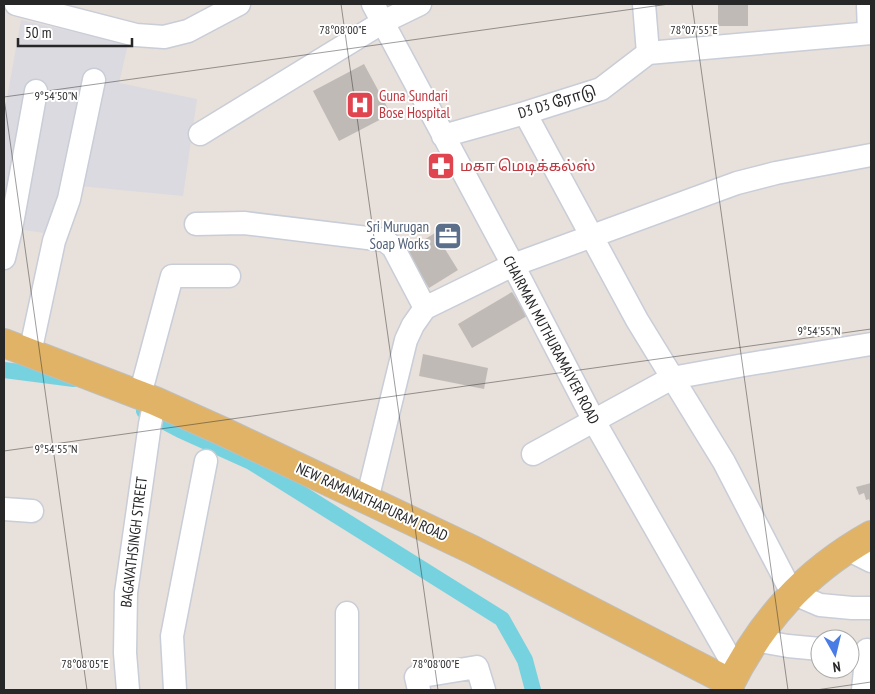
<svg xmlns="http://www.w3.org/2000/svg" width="875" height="694" font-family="'PT Sans Narrow','Noto Sans Tamil',sans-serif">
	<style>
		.industrial { fill: #dbdae1 }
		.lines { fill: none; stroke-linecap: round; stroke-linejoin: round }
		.canal { stroke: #77d2e0; stroke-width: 16 }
		.building { fill: #c0bab6 }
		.minor-casing { stroke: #c8cdd7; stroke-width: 25 }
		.major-casing { stroke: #bebebe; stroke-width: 30 }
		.minor { stroke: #fff; stroke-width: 22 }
		.major { stroke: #e0b367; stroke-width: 28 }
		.ticks { fill: none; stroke: #272727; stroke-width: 1; stroke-opacity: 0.45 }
		.labels { text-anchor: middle; stroke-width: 4; stroke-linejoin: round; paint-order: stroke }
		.health-label { font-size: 15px; fill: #be3a42; stroke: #fff; text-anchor: start }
		.street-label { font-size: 15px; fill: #272727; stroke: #fff }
		.service-label { font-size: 15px; fill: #4e5e75; stroke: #fff; text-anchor: end }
		.ticks-label { font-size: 12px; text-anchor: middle; fill: #272727; stroke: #fff; stroke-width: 4; stroke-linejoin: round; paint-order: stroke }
	</style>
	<rect width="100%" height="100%" fill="#e8e0da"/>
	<!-- industrial -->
	<path class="industrial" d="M21,20L128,44L119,83L197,99L183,196L69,185L51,234L4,227V115Z"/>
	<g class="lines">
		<!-- canal -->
		<path class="canal" d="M4,370L74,379
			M144,411L180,430L251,462L502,619L525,660L533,690"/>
	</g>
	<!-- building -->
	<path class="building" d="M718,4H748V26H718Z
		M364,64L391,114L339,141L313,91Z
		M435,233L458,270L429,288L406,251Z
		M512,292L527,316L472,348L458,324Z
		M423,354L488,368L484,389L419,376Z
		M871,483V505L869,499L866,500L864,493L859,495L856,487Z"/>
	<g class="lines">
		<!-- minor casing -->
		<g class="minor-casing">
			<path id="minor" d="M16,4L136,35L164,37L188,31L239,4
				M373,4L513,265L594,421L737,671
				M644,4L648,53
				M868,4L869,33
				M525,113L637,320L724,462L792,593L820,605L852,608H871
				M200,134L383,22L420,4
				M443,136L525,113L601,89L648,53L871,33
				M196,224L244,223L384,240L393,247L425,308
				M4,258L11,229L36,91
				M30,353L54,241L69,199L94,80
				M140,395L172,276H229
				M533,454L672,378L744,365L871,344
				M367,500L406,340L413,325L425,308L513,265L737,183L776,173L871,155
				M4,509L32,511
				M847,549L871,561
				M754,640L788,646L820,649
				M128,690L125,653L126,593L150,424L155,401
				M175,690L172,636L206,461
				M347,690V613
				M419,690L416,677L477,667L484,690
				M863,690L867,650"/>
		</g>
		<!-- major casing -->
		<g class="major-casing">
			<path id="major" d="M4,343L155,401L224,432L473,550L731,683
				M727,690C760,622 805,572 871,535"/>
		</g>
		<!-- minor -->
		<use href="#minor" class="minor"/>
		<!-- major -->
		<use href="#major" class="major"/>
	</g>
	<!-- ticks -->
	<path class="ticks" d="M341,4L438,690M692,4L788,690M4,97L669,4M4,98L87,690M4,451L871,329M816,690L871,682"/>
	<!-- icons -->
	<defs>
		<g id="hospital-square" transform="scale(1.4375)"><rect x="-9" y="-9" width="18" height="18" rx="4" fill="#e0444e" stroke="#fff"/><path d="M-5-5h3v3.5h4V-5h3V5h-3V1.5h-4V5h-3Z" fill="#fff"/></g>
		<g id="pharmacy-square" transform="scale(1.4375)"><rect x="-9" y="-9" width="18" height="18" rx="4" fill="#e0444e" stroke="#fff"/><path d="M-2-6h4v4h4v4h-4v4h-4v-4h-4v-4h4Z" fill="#fff"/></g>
		<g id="office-square" transform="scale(1.4375)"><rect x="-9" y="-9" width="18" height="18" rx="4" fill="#5c6f8a" stroke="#fff"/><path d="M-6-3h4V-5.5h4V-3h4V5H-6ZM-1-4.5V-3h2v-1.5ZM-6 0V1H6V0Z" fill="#fff"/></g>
	</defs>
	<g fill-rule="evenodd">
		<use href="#hospital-square" x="360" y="105"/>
		<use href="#pharmacy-square" x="441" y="166"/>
		<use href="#office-square" x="448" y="236"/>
	</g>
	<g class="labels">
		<!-- health labels -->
		<g class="health-label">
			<text x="379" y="101">Guna Sundari<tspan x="379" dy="17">Bose Hospital</tspan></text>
			<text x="460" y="171">மகா மெடிக்கல்ஸ்</text>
		</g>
		<!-- street labels -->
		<g class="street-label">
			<text transform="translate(557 102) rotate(-17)" y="5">D3 D3 ரோடு</text>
			<text transform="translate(551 340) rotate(62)" y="5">CHAIRMAN MUTHURAMAIYER ROAD</text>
			<text transform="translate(372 502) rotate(25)" y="5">NEW RAMANATHAPURAM ROAD</text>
			<text transform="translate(134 542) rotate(-83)" y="5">BAGAVATHSINGH STREET</text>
		</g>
		<!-- service labels -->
		<g class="service-label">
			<text x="429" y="232">Sri Murugan<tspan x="429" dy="17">Soap Works</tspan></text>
		</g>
	</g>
	<g class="ticks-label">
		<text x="343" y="34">78°08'00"E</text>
		<text x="694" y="34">78°07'55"E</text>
		<text x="56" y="100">9°54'50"N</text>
		<text x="819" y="335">9°54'55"N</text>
		<text x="56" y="453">9°54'55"N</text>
		<text x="85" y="668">78°08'05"E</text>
		<text x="436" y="668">78°08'00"E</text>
	</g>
	<!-- border -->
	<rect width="875" height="694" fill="none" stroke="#272727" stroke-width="10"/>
	<!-- north arrow -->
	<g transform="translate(835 654) rotate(172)"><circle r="24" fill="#ffffff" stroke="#a9a9a9"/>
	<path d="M0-4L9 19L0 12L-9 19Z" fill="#4a7ce5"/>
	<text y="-8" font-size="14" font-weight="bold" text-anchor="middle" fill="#272727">N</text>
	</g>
	<!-- scale -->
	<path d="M18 38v8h114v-8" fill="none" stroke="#272727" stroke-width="2.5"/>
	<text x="25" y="38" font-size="15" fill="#272727" stroke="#ffffff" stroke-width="4" paint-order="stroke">50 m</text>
</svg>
